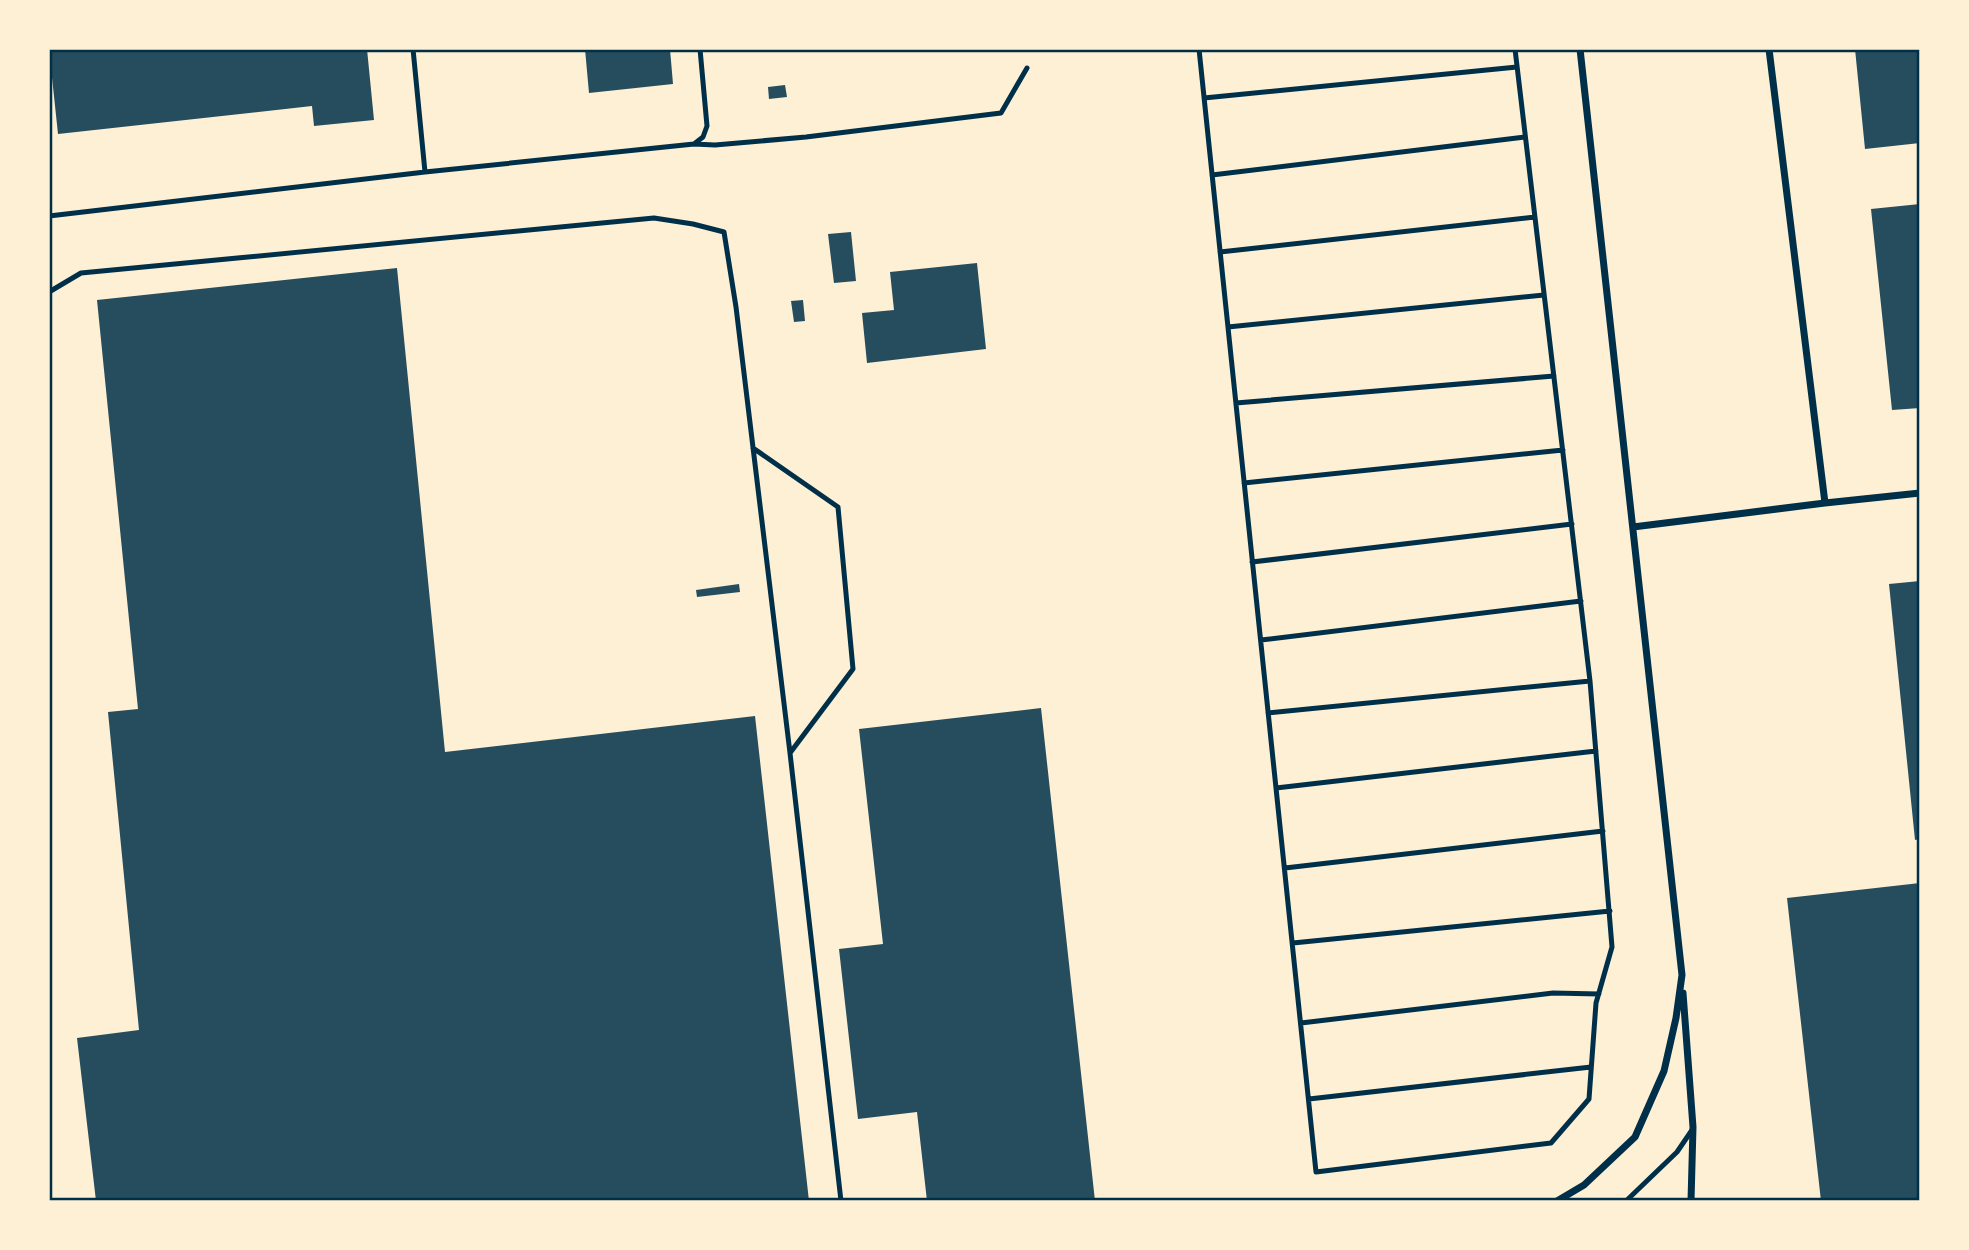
<svg xmlns="http://www.w3.org/2000/svg" width="1969" height="1250" font-family="Ubuntu,sans-serif">
	<style>
		.building { fill: #264d5e }
		.lines { fill: none; stroke-linecap: round; stroke-linejoin: round }
		.path { stroke: #003049; stroke-width: 4.5 }
		.service { stroke: #003049; stroke-width: 5 }
		.minor { stroke: #003049; stroke-width: 7 }
		.neatline { fill: none; stroke: #003049; stroke-width: 2.5 }
	</style>
	<rect width="100%" height="100%" fill="#fdf0d5"/>
	<!-- building -->
	<path class="building" d="M49,49H367L374,120L314,126L312,106L58,134Z
		M585,49H670L673,84L589,93Z
		M1855,49H1920V143L1865,149Z
		M785,85L787,97L769,99L768,87Z
		M1920,204V408L1892,410L1871,209Z
		M851,232L856,281L834,283L828,234Z
		M977,263L986,349L867,363L862,313L894,310L890,272Z
		M397,268L445,752L755,716L809,1201H96L77,1038L139,1030L108,712L138,709L97,300Z
		M803,300L805,321L794,322L791,301Z
		M1920,581V839L1915,840L1889,584Z
		M739,584L740,592L697,597L696,590Z
		M1041,708L1095,1201H927L917,1112L858,1119L839,949L883,944L859,729Z
		M1920,883V1201H1821L1787,898Z"/>
	<g class="lines">
		<!-- path -->
		<path class="path" d="M49,129V132"/>
		<!-- service -->
		<path class="service" d="M413,49L425,172
			M1199,49L1316,1172L1551,1143L1589,1099L1596,1003L1612,947L1590,681L1515,49
			M1204,98L1517,67
			M694,144L703,137L707,126L700,49
			M1212,175L1525,137
			M49,216L425,172L694,144L715,145L806,137L1001,113L1027,68
			M1220,252L1535,217
			M49,292L81,273L654,218L693,224L724,232L736,307L790,753L841,1201
			M1228,327L1544,295
			M1236,403L1554,376
			M753,448L838,507L853,669L790,753
			M1244,483L1563,450
			M1252,562L1572,524
			M1261,640L1581,601
			M1268,713L1590,681
			M1276,788L1596,751
			M1285,868L1603,831
			M1293,943L1610,911
			M1301,1023L1553,993L1599,994
			M1309,1099L1591,1067
			M1626,1201L1677,1152L1692,1130"/>
		<!-- minor -->
		<path class="minor" d="M1769,49L1825,503L1920,493
			M1633,527L1825,503
			M1683,993L1693,1127L1691,1201
			M1557,1201L1584,1185L1635,1137L1664,1071L1676,1018L1682,975L1580,49"/>
	</g>
	<!-- border -->
	<rect width="1969" height="1250" fill="none" stroke="#fdf0d5" stroke-width="102"/>
	<rect x="51" y="51" width="1867" height="1148" class="neatline"/>
</svg>
